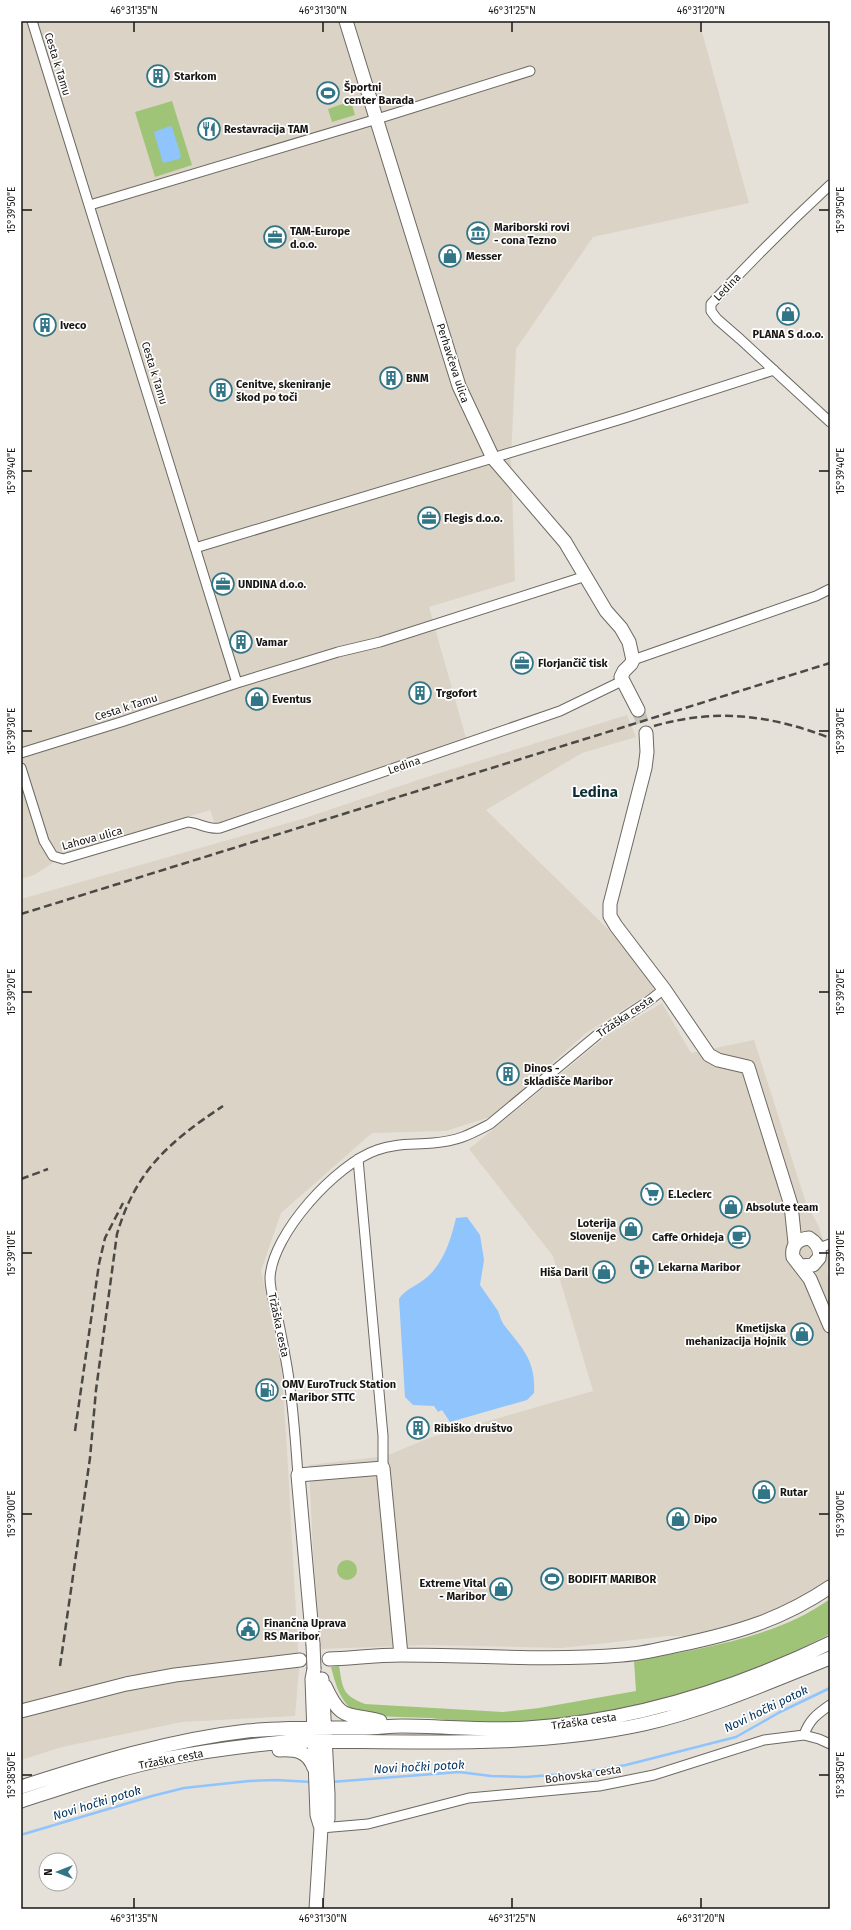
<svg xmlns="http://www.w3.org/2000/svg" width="851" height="1930" font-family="'Fira Sans',sans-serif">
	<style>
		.built { fill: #dbd3c5 }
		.green { fill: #a0c477 }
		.water { fill: #8fc4fd }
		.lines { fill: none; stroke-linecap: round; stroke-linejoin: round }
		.stream { stroke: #8fc4fd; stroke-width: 2.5 }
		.secondary-tunnel { stroke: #c6c3bb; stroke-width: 13; stroke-dasharray: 13 6; stroke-linecap: butt }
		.street-casing { stroke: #6c6962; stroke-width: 11 }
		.secondary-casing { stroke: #6c6962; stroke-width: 15 }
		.street { stroke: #fff; stroke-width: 9 }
		.secondary { stroke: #fff; stroke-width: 13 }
		.rail { stroke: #4b4945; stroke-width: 2.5; stroke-dasharray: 8 4; stroke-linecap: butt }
		.secondary-bridge-casing { stroke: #6c6962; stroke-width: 15; stroke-linecap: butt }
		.secondary-bridge { stroke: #fff; stroke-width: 13 }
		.ticks { fill: none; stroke: #181613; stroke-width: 1.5 }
		.labels { text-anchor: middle; stroke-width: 3.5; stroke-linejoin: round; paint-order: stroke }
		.street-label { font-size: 11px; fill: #181613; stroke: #fff }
		.poi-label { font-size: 11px; font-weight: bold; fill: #181613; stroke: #fff; text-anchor: start }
		.water-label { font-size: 12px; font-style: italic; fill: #033561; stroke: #fff }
		.district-label { font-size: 15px; font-weight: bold; fill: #0e2e36; stroke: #fff }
		.neatline { fill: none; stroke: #181613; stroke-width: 1.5 }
		.ticks-label { font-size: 10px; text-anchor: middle; fill: #181613 }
	</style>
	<rect width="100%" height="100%" fill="#e5e1d9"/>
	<!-- built -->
	<path class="built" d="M21,21H699L749,203L593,237L516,349L511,459L515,581L429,607L466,738L215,824L210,810L65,855L34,875L21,879Z
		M627,715L636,737L582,753L486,810L607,928L655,984L653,991L586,1033L493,1116L446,1131L372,1133L281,1213L261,1271L281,1364L287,1449L299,1669L295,1716L182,1722L62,1747L21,1760V899L302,819L430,776Z
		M662,1003L691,1053L754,1040L806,1203L819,1227L829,1259L827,1270L830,1285V1578L804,1596L760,1616L733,1625L688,1636H668L562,1648L427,1645L321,1649L313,1552L309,1465L386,1456L429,1438L593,1391L553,1256L469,1149L608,1035Z"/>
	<!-- green -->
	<path class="green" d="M172,101L192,165L155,177L135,112Z
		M351,101L355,115L332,122L328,109Z
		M337 1570a10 10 0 1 1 20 0a10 10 0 1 1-20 0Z
		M830,1599V1634L774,1662L725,1682L637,1707L576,1718L516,1724L461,1722L431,1718L368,1716L347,1711L349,1707C338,1695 335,1682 331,1667L339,1666C343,1689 342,1695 365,1704L503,1712L539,1708L636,1691L634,1661C700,1648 774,1639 830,1599Z"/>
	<!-- water -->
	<path class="water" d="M170,126L172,127L181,156L179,159L163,163L154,132Z
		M467,1217L480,1235L484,1260L480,1285C486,1294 492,1302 498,1311C500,1316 501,1321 504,1325C523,1349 536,1361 534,1393L527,1400L450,1422L442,1410L438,1412L434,1406L413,1405L405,1397L399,1299C405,1289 417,1286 426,1278C444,1263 451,1239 456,1218Z"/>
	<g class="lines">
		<!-- stream -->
		<path class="stream" d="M331,1782L459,1772L491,1776L526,1777L577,1773L626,1765L736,1737L780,1712L830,1688
			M24,1834L152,1796L184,1788L249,1781L276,1780L312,1782"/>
		<!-- secondary-tunnel -->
		<path class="secondary-tunnel" d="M638,710L646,733"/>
		<!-- street casing -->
		<g class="street-casing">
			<path id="street" d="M32,21L237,683
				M830,185C789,223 749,263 711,304V311L717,319L740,339L830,422
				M90,205L377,119L530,71
				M195,548L625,418L774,370
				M633,660L816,596L830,589
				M21,753L121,722L237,683L338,652L380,642L586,576
				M21,768L44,841L53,856L63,859L188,822C199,823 209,830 220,828L560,711L622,681
				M358,1159L383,1436V1468
				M819,1248L830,1244
				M298,1475C295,1437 293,1398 286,1361C283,1344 280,1327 276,1311C273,1299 270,1289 270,1278C272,1234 336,1164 377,1150C395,1143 414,1145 433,1143C458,1141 469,1135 490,1124L597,1035L650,1000L664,989
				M804,1735C809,1720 817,1714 830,1705
				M321,1828L368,1824L469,1798L599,1786L654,1775L764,1740L804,1735L819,1739L830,1744"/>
		</g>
		<!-- secondary casing -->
		<g class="secondary-casing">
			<path id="secondary" d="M346,21L459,386L493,458L565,542L606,611L621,628L629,642L633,660L631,664L624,671L621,677L638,710
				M646,733L647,752L645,768L610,904V916L616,926L664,989L709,1055L718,1060L748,1067L791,1205L795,1243
				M801,1266L813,1265L819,1258C821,1249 817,1243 809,1238C798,1239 791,1245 793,1257L810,1279L830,1326
				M313,1644L298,1475L383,1468L401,1655
				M329,1659C353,1658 377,1655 401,1655C475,1655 549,1661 622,1655C641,1654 660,1649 679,1645C736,1633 781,1620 830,1587
				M314,1669L312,1679L317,1815L321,1828L316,1909
				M325,1686C342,1723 347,1712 380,1721
				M21,1711L126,1684L175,1675L300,1660
				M279,1750C296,1749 308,1751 314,1768
				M21,1787C96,1763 169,1740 247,1731C286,1727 325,1728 364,1728C377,1728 389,1726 402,1726C443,1726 485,1731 527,1728C633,1721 735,1689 830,1643
				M21,1801C70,1785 119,1768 170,1758C211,1750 253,1745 294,1741C411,1741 530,1749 644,1724C709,1709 769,1682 830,1658
				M321,1828L328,1819V1794L322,1679"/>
		</g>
		<!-- street -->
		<use href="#street" class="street"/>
		<!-- secondary -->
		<use href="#secondary" class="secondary"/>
		<!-- rail -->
		<path class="rail" d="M654,726C717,708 770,715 830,738
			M21,914L830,663
			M21,1179L48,1169
			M75,1431L99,1264L105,1238L123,1203
			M60,1666L90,1458L96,1390L117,1234C136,1170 169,1142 223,1106"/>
		<!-- secondary-bridge casing -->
		<g class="secondary-bridge-casing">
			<path id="secondary-bridge" d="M313,1644L314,1669"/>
		</g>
		<!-- secondary-bridge -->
		<use href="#secondary-bridge" class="secondary-bridge"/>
	</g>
	<!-- ticks -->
	<path class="ticks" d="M134,22V32M323,22V32M512,22V32M701,22V32M22,210H32M819,210H829M22,471H32M819,471H829M22,731H32M819,731H829M22,992H32M819,992H829M22,1253H32M819,1253H829M22,1514H32M819,1514H829M22,1775H32M819,1775H829M134,1898V1908M323,1898V1908M512,1898V1908M701,1898V1908"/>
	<!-- icons -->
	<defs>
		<g id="building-ring" transform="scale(1.15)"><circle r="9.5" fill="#fff" stroke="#327586" stroke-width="1.5"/><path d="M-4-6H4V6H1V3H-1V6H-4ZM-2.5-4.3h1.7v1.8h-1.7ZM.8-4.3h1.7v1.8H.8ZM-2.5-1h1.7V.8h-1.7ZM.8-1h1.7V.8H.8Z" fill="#327586"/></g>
		<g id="stadium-ring" transform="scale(1.15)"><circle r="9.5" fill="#fff" stroke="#327586" stroke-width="1.5"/><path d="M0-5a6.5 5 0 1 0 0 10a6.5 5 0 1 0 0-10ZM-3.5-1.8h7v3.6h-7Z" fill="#327586"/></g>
		<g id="restaurant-ring" transform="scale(1.15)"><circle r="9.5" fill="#fff" stroke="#327586" stroke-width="1.5"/><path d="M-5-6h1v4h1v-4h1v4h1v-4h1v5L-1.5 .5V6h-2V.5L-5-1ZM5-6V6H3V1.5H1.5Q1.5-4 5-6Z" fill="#327586"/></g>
		<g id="museum-ring" transform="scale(1.15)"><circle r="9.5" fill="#fff" stroke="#327586" stroke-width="1.5"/><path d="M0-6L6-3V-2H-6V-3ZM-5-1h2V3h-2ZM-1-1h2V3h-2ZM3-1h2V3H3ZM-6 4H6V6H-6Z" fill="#327586"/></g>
		<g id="office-ring" transform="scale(1.15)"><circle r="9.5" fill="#fff" stroke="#327586" stroke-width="1.5"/><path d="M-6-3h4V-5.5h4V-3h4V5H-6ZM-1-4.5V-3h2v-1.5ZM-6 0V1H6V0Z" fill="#327586"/></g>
		<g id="shop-ring" transform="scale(1.15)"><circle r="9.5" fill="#fff" stroke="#327586" stroke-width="1.5"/><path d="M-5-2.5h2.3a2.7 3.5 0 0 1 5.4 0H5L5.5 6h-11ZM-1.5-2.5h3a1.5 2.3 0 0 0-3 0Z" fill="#327586"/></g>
		<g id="supermarket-ring" transform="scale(1.15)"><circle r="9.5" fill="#fff" stroke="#327586" stroke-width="1.5"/><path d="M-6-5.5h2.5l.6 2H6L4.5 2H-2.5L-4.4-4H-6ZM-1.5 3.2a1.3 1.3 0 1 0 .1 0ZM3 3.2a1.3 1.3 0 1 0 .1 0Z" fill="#327586"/></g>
		<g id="cafe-ring" transform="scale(1.15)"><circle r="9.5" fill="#fff" stroke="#327586" stroke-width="1.5"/><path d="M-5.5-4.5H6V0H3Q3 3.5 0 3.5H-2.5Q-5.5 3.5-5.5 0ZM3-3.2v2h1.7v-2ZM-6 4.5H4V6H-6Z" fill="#327586"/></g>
		<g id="pharmacy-ring" transform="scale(1.15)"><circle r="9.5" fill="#fff" stroke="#327586" stroke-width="1.5"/><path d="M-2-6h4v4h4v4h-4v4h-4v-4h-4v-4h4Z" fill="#327586"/></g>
		<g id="fuel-ring" transform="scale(1.15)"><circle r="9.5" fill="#fff" stroke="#327586" stroke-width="1.5"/><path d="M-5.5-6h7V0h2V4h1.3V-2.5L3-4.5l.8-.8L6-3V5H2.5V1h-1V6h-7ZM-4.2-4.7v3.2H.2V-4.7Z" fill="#327586"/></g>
		<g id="civic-ring" transform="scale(1.15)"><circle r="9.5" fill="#fff" stroke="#327586" stroke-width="1.5"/><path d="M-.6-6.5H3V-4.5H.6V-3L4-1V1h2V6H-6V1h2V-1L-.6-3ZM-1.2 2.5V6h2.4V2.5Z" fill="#327586"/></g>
	</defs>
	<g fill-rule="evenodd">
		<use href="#building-ring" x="158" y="76"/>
		<use href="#stadium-ring" x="328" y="93"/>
		<use href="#restaurant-ring" x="209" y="129"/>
		<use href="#museum-ring" x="478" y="233"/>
		<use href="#office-ring" x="275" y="237"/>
		<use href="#shop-ring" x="450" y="256"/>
		<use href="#shop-ring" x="788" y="314"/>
		<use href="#building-ring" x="45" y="325"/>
		<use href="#building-ring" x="391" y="378"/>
		<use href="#building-ring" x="221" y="390"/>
		<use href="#office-ring" x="429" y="518"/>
		<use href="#office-ring" x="223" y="584"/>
		<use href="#building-ring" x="241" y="642"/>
		<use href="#office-ring" x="522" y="663"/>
		<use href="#building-ring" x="420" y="693"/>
		<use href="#shop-ring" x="257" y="699"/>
		<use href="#building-ring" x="508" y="1074"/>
		<use href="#supermarket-ring" x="652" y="1194"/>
		<use href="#shop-ring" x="731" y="1207"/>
		<use href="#shop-ring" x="631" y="1229"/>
		<use href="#cafe-ring" x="739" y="1237"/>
		<use href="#pharmacy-ring" x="642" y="1267"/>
		<use href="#shop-ring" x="604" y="1272"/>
		<use href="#shop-ring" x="802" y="1334"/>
		<use href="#fuel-ring" x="267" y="1390"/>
		<use href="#building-ring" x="418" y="1428"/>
		<use href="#shop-ring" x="764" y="1492"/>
		<use href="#shop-ring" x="678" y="1519"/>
		<use href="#stadium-ring" x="552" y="1579"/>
		<use href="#shop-ring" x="501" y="1589"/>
		<use href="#civic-ring" x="248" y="1629"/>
	</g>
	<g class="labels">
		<!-- street labels -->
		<g class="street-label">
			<text transform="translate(58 64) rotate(73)" y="4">Cesta k Tamu</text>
			<text transform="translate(727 287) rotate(-46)" y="4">Ledina</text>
			<text transform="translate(453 363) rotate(72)" y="4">Perhavčeva ulica</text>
			<text transform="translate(155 373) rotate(73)" y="4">Cesta k Tamu</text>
			<text transform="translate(126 707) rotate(-18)" y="4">Cesta k Tamu</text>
			<text transform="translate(404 765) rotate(-19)" y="4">Ledina</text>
			<text transform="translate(92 838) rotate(-15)" y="4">Lahova ulica</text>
			<text transform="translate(625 1016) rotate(-34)" y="4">Tržaška cesta</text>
			<text transform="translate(279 1325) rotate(78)" y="4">Tržaška cesta</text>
			<text transform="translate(584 1721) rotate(-8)" y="4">Tržaška cesta</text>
			<text transform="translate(171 1759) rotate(-11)" y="4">Tržaška cesta</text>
			<text transform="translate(583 1774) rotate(-8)" y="4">Bohovska cesta</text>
		</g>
		<!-- poi labels -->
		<g class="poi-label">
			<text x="174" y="80">Starkom</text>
			<text x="344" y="91">Športni<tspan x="344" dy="13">center Barada</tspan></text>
			<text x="224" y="133">Restavracija TAM</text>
			<text x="494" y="231">Mariborski rovi<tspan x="494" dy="13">- cona Tezno</tspan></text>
			<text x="290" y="235">TAM-Europe<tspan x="290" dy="13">d.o.o.</tspan></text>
			<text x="466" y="260">Messer</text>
			<text x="60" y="329">Iveco</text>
			<text x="788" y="338" text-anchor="middle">PLANA S d.o.o.</text>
			<text x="406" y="382">BNM</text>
			<text x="236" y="388">Cenitve, skeniranje<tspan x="236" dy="13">škod po toči</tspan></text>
			<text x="444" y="522">Flegis d.o.o.</text>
			<text x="238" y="588">UNDINA d.o.o.</text>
			<text x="256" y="646">Vamar</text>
			<text x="538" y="667">Florjančič tisk</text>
			<text x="436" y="697">Trgofort</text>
			<text x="272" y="703">Eventus</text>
			<text x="524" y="1072">Dinos -<tspan x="524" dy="13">skladišče Maribor</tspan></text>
			<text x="668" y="1198">E.Leclerc</text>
			<text x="746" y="1211">Absolute team</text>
			<text x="616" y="1227" text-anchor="end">Loterija<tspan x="616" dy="13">Slovenije</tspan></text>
			<text x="724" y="1241" text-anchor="end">Caffe Orhideja</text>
			<text x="658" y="1271">Lekarna Maribor</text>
			<text x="588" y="1276" text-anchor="end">Hiša Daril</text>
			<text x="786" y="1332" text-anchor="end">Kmetijska<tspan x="786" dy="13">mehanizacija Hojnik</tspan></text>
			<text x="282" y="1388">OMV EuroTruck Station<tspan x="282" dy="13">- Maribor STTC</tspan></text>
			<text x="434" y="1432">Ribiško društvo</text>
			<text x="780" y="1496">Rutar</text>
			<text x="694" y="1523">Dipo</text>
			<text x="568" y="1583">BODIFIT MARIBOR</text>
			<text x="486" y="1587" text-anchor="end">Extreme Vital<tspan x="486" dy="13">- Maribor</tspan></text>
			<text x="264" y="1627">Finančna Uprava<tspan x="264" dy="13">RS Maribor</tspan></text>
		</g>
		<!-- water labels -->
		<g class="water-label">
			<text transform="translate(766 1709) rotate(-26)" y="4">Novi hočki potok</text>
			<text transform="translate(419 1767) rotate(-3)" y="4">Novi hočki potok</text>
			<text transform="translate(97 1803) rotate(-17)" y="4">Novi hočki potok</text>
		</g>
		<!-- district labels -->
		<g class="district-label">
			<text x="595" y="797">Ledina</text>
		</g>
	</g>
	<!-- border -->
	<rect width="851" height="1930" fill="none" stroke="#ffffff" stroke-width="44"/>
	<!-- north arrow -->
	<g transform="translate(58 1872) rotate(270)"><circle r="19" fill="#ffffff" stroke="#a3a2a1"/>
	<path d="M0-3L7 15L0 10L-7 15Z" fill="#327586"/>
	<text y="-6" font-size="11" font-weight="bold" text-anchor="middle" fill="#181613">N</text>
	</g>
	<rect x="22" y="22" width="807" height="1886" class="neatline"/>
	<g class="ticks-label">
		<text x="134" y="14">46°31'35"N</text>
		<text x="323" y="14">46°31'30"N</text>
		<text x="512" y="14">46°31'25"N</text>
		<text x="701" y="14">46°31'20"N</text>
		<text transform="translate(840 210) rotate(-90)" y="4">15°39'50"E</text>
		<text transform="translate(11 210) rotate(-90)" y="4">15°39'50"E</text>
		<text transform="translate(840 471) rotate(-90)" y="4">15°39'40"E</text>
		<text transform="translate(11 471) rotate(-90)" y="4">15°39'40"E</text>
		<text transform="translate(840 731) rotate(-90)" y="4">15°39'30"E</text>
		<text transform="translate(11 731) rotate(-90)" y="4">15°39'30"E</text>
		<text transform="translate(840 992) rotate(-90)" y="4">15°39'20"E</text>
		<text transform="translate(11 992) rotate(-90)" y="4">15°39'20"E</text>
		<text transform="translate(11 1253) rotate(-90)" y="4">15°39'10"E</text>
		<text transform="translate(840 1253) rotate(-90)" y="4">15°39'10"E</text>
		<text transform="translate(11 1514) rotate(-90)" y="4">15°39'00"E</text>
		<text transform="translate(840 1514) rotate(-90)" y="4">15°39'00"E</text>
		<text transform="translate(11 1775) rotate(-90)" y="4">15°38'50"E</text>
		<text transform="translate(840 1775) rotate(-90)" y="4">15°38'50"E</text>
		<text x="134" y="1922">46°31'35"N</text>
		<text x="323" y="1922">46°31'30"N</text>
		<text x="512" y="1922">46°31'25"N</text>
		<text x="701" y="1922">46°31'20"N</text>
	</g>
</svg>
